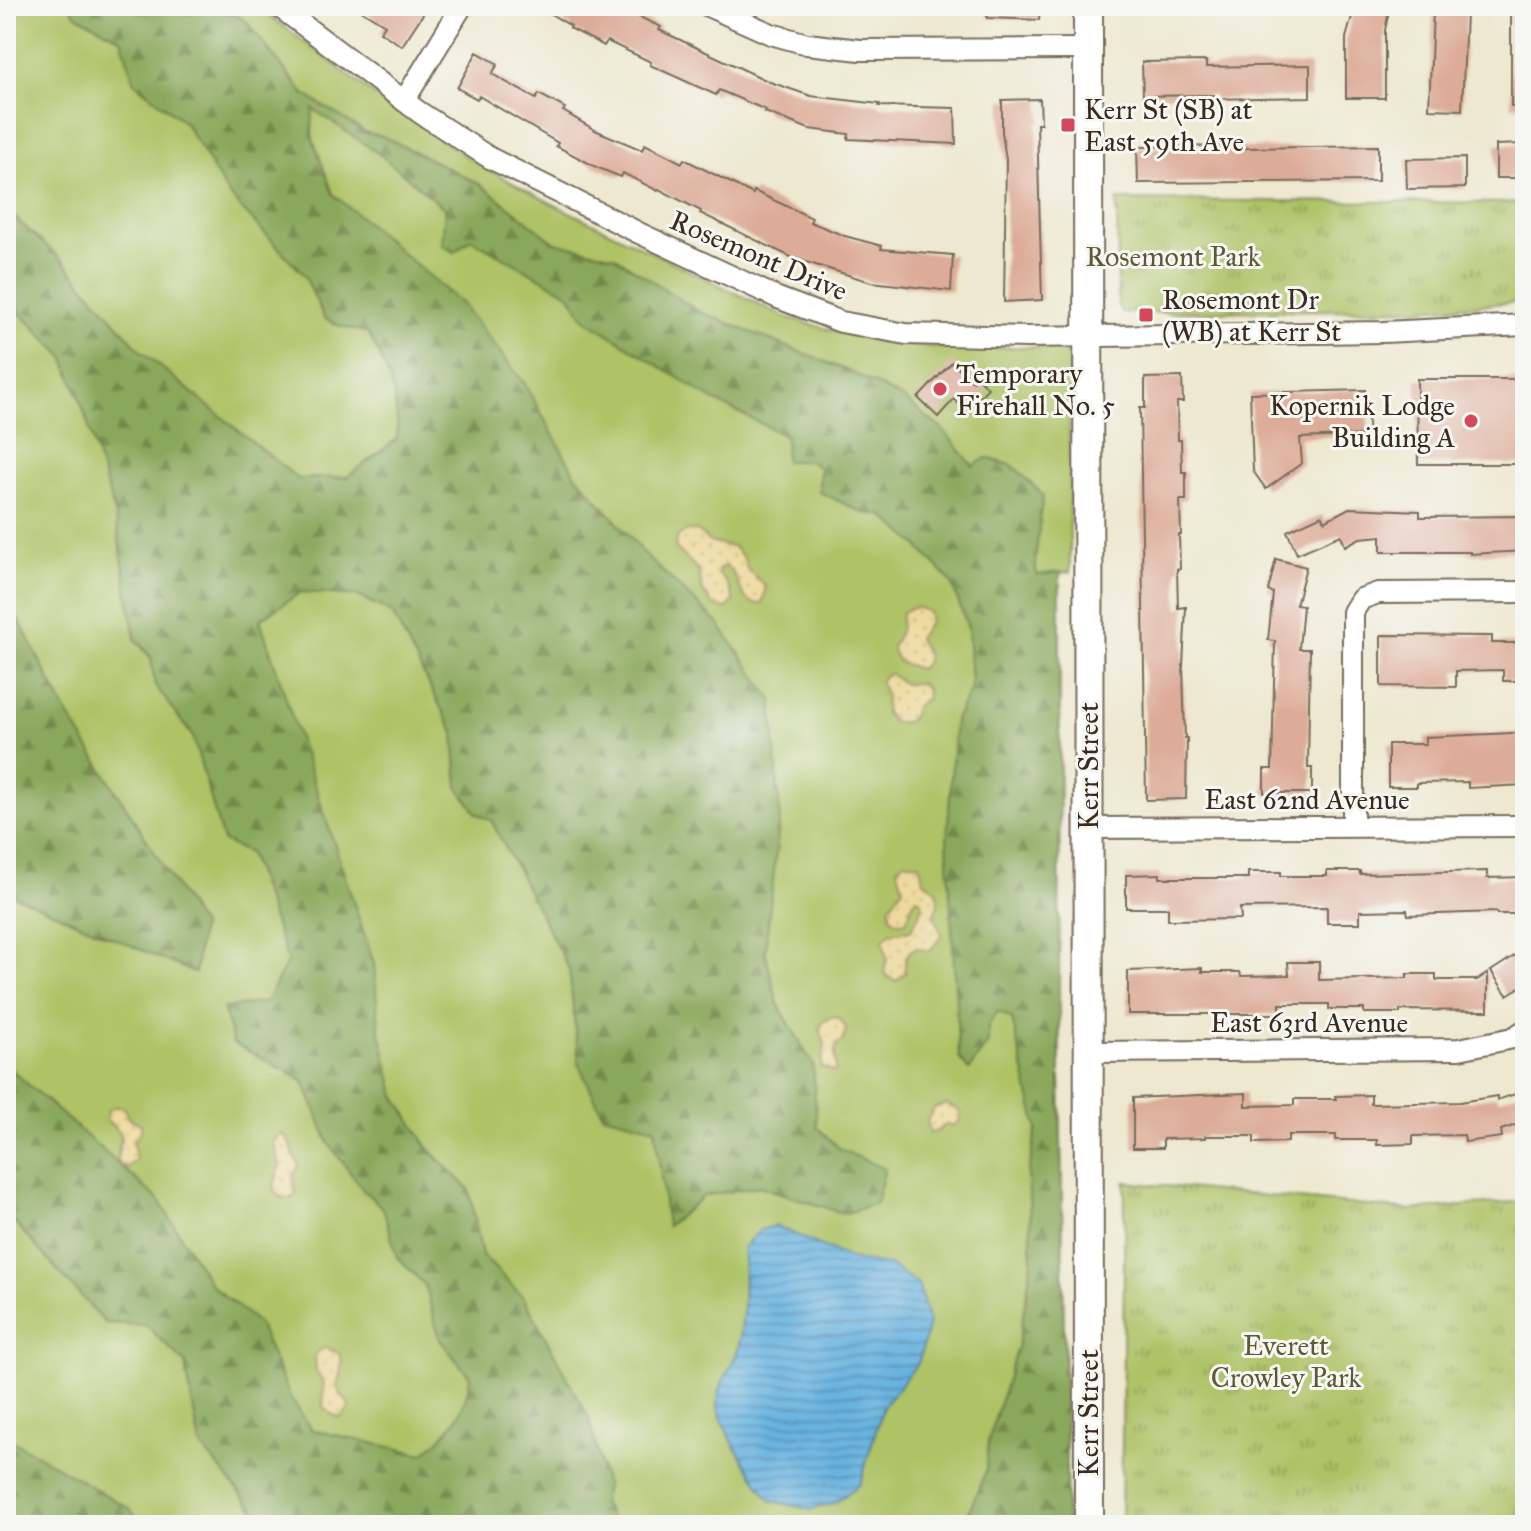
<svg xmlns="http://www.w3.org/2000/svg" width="1531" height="1531" font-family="'IM FELL Great Primer',serif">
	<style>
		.grass { fill: #aec266; stroke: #747642; stroke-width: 2 }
		.forest { fill: url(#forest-firs); stroke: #62693c; stroke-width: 2 }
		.sand { fill: url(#sand-dots); stroke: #94825e; stroke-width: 2 }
		.park { fill: url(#park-tufts); stroke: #747642; stroke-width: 2 }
		.water { fill: url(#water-rules); stroke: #516e7f; stroke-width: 2 }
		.building { fill: #ddac98 }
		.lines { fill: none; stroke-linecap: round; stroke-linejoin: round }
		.street-casing { stroke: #796c5c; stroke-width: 24 }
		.secondary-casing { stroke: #796c5c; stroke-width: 32 }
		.street { stroke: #fff; stroke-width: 20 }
		.secondary { stroke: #fff; stroke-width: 28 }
		.poi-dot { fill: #d1495b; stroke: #f6f6f2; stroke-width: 3 }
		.labels { text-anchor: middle; stroke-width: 6; stroke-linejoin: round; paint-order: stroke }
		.poi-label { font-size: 28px; fill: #3b2a1e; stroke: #f6f6f2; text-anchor: start }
		.street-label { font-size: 28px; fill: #3b2a1e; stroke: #f6f6f2 }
		.park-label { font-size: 28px; fill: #5e5834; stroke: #f6f6f2 }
	</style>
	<defs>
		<pattern id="forest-firs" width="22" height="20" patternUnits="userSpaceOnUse" patternTransform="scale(2)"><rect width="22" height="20" fill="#8aa85b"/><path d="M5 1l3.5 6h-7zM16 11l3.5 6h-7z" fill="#72894b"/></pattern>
		<pattern id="sand-dots" width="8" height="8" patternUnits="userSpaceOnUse" patternTransform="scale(2)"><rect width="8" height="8" fill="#eeda9e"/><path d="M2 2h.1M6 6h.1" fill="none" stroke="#cdbb88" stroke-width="1.8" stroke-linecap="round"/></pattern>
		<pattern id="park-tufts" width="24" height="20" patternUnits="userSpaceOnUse" patternTransform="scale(2)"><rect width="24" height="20" fill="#aec266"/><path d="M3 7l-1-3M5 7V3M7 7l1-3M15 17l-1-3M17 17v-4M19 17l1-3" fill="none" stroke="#8f9e53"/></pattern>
		<pattern id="water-rules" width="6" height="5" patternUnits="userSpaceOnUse" patternTransform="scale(2)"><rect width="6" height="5" fill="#67b2e0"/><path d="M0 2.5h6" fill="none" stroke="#5691b5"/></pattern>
	</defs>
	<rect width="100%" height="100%" fill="#f6f6f2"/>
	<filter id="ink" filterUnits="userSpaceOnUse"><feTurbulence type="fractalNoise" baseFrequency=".0125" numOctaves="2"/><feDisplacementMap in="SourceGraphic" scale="16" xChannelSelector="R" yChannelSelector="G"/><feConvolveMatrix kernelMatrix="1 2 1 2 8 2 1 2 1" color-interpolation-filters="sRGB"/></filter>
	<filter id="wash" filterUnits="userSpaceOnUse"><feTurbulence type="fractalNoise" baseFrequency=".006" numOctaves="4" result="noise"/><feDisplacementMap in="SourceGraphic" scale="32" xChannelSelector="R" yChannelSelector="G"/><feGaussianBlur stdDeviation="1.8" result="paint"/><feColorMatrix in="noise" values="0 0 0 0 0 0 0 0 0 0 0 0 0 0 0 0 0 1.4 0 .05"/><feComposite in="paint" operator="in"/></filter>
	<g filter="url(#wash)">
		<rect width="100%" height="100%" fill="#ede8cf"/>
		<!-- grass -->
		<path class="grass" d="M6,6H257L384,102L481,166L551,203L783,316L851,336L897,344L948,348L1057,347L1069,356L1070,572L1060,573L1059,1010L1067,1525H6Z"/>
		<!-- forest -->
		<path class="forest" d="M69,6H220L246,21L304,94L367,133L383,136L480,184L554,242L614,256L698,311L853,373L904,399L944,431L973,466L986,458L1012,465L1043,495L1035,561L1037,575L1060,572L1059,1010L1067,1525H963L986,1471L988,1442L1019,1340L1032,1260L1028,1174L1037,1128L1012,1019L998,1011L988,1026V1043L969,1070L959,1058L947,840L955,719L971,688L968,628L951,582L916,544L882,515L864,513L819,492L820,468L809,461H785L786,436L713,400L585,319L569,294L471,239L454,252L442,245L445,209L382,156L313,109L312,136L333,194L461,303L525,384L575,474L650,560L717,622L772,699L780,817L765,951L778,1004L813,1065L817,1127L840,1149L885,1169L876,1203L845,1214L759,1186L704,1196L667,1226L655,1128L603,1115L579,1065L569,969L491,820L477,814L458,787L454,733L392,613L358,596L301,592L260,620L374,964L379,1028L395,1095L428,1148L469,1189L482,1255L524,1298L589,1418L606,1486L602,1504L606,1507L612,1525H267L200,1445L185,1363L146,1325L105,1323L6,1213V1065L158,1199L211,1285L258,1323L290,1397L312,1430L423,1454C450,1432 466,1413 470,1377L440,1340L425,1285L397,1257L383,1208L364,1191L329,1144L303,1080L233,1043L223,1008L266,1002L288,961L249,853L223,841L193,737L155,685L151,658L135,639L115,514L83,408L64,357L17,310L6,293V210L63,261L140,350L298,479L347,477L397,439C399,395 388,370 368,333L340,326L324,318L305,276L228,194L185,123L135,83L121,39L76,15Z
			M6,595L65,710L201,926L195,973L6,892Z
			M6,1437L130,1509L142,1525H6Z"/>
		<!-- sand -->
		<path class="sand" d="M689,530L697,531L710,542L734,547L744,558L746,567L766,587L762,604C737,606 742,576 726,566L719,569V575L727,583L734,601L726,609L713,605L703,591L698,570L675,547L677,537Z
			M917,607L928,612L930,622L918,638L927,655L925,664L919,669L899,662L892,650C893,642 898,638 900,631C905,614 893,612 917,607Z
			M890,674L904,684L920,683L926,688L927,698L916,706L912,717L907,722H893L885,713L886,697L880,682L885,675Z
			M905,861L919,864L924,881L937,890L938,904L934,915L942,935L930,951L916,948C904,953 905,962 905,973L896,981L888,977L884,972L887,959L883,940L889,933L911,930L923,907L921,900L917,898C909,904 912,914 905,922H897L891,917L889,907L903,888L897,867Z
			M831,1017L839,1018L846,1028L843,1040C828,1049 839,1060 835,1072L821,1067L825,1045L820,1028L823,1022Z
			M946,1104L960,1111V1120L954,1125H945L936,1132L930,1133L927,1121L934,1108Z
			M115,1106L124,1108L128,1118L141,1124V1131L133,1141L136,1160L127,1167L121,1166L117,1159L121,1139L119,1132L106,1119L108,1111Z
			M283,1134C290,1139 293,1156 299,1165L293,1177L296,1194L292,1198H281L273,1189L280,1165L274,1143L277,1137Z
			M324,1348L339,1353L342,1364L337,1387L350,1407L341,1418L331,1414L323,1407L324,1385L316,1371L315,1354Z"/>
		<!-- park -->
		<path class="park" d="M1117,200L1525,203V302L1417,309L1122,313L1118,306Z
			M1125,1182L1410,1210L1525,1201V1525H1121Z"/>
		<!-- water -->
		<path class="water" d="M776,1226L851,1259L891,1266L918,1284L929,1323L919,1361L883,1407L860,1484L836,1502L811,1510L770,1500C756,1481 718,1425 718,1403C718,1381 735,1365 739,1346C745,1313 743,1280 744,1247L760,1230Z"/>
		<g id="blocks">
			<!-- building -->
			<path class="building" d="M354,6H417L425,11L402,46L380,32L385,25Z
				M537,6H616L661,27L659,30L770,82L811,96L880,104L879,106L955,108L956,144L848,139L849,134L809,129L765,112L766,110L719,90L716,95L650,65L651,62L607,41L604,46L570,28L571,26Z
				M987,6H1040L1039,20L987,18Z
				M1355,6H1390L1385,30V98H1346V38Z
				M1433,11L1466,13L1462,110L1429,109Z
				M1511,13H1525V106H1511Z
				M477,52L498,64L492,74L536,99L539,94L565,108L563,111L595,130L642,150L645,144L682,163L684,159L753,194L754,191L812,218L810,222L845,236L882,246L881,249L953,255L951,291L871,282L793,258L700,213L701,211L659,189L658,191L623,173L621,177L596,167L556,146L558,143L479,96L477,99L457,88Z
				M1206,61V67L1310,65V97L1214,99V95L1143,96L1142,62Z
				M1040,99L1041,123H1037L1042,300L1004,302L1006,160L1002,132V100Z
				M1525,144V178H1496V145Z
				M1241,146V148L1378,146V181L1138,183L1137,147Z
				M1465,158V188L1407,189L1406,159Z
				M952,362L973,381L977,377L988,388L966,411L954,399L938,417L918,398Z
				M1182,377L1183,402H1177L1178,440H1181L1182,472H1186V500H1180L1181,535H1179L1180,569H1177L1178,608L1186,607L1183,666L1185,738H1187L1186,799L1146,800L1140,408H1145V378Z
				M1417,379H1525V464H1418Z
				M1365,390L1369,435L1300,438L1302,463L1266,489L1253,471L1250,393Z
				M1349,508L1420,511V517L1525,516V551L1470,554V552H1381V536L1360,538L1345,546L1341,535L1297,554L1287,531L1322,515L1325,521Z
				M1276,559L1306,567L1296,605L1303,606L1299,649H1310L1308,768H1312V793H1264V769H1272L1275,641L1268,640L1273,593L1268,591Z
				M1381,635L1492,636V643H1525V681H1503V670L1456,671V687L1381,686Z
				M1512,733H1525V785L1468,788V782L1417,783V787H1388V744H1425V737Z
				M1327,871H1360V874L1487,871V878L1525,877V914H1497V912L1408,915L1407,910L1360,911V923H1327V907L1240,908L1241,919L1168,920V908H1126V875L1160,874V878H1248V872H1281V876H1327Z
				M1525,949V984L1507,995L1491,971Z
				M1288,962H1319V980L1407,978V974H1436V980H1477L1488,973V1011L1400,1010V1013H1364V1009H1329V1004H1280V1014H1128V971L1202,968V972H1240L1241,976L1289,975Z
				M1525,1091V1122L1501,1130L1502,1137L1465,1142L1464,1135L1413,1136V1144L1377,1145V1140H1336V1135H1288V1142L1254,1143V1136H1205V1138L1163,1139V1148H1133V1098L1246,1093V1106L1294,1105V1099H1336L1335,1096L1371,1095V1104L1417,1103L1460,1102L1497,1096V1100Z"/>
		</g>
	</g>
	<g filter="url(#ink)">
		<use href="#blocks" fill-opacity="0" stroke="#796c5c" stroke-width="2"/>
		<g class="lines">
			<!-- street casing -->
			<g class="street-casing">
				<path id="street" d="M278,6L419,112L490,158L639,233L778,298L841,322L906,334L1027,337L1384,332L1525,325
					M708,6L771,34L807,44L860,50L1088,49
					M404,101L462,6
					M1353,826V612L1361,599L1378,593L1525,592
					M1089,828L1525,826
					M1089,1052L1459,1049L1513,1038L1525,1030"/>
			</g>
			<!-- secondary casing -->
			<g class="secondary-casing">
				<path id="secondary" d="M1088,6L1089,1525"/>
			</g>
			<!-- street -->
			<use href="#street" class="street"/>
			<!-- secondary -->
			<use href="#secondary" class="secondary"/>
		</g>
	</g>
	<!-- markers -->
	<g class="poi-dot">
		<rect x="1060" y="117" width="16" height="16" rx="4"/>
		<rect x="1138" y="307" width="16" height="16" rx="4"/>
		<circle cx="940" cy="389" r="8"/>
		<circle cx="1471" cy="421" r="8"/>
	</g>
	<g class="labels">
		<!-- poi labels -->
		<g class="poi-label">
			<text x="1084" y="119">Kerr St (SB) at<tspan x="1084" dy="32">East 59th Ave</tspan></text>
			<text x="1162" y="309">Rosemont Dr<tspan x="1162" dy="32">(WB) at Kerr St</tspan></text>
			<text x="956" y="383">Temporary<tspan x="956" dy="32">Firehall No. 5</tspan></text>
			<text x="1455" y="415" text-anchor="end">Kopernik Lodge<tspan x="1455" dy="32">Building A</tspan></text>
		</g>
		<!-- street labels -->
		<g class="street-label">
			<text transform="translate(759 255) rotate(23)" y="10">Rosemont Drive</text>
			<text transform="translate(1088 766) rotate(-90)" y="10">Kerr Street</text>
			<text x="1307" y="809">East 62nd Avenue</text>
			<text x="1309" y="1032">East 63rd Avenue</text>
			<text transform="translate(1088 1413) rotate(-90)" y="10">Kerr Street</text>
		</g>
		<!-- park labels -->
		<g class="park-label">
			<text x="1173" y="266">Rosemont Park</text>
			<text x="1286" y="1355">Everett<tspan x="1286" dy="32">Crowley Park</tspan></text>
		</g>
	</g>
	<!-- margin -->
	<rect width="1531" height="1531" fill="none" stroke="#f6f6f2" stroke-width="32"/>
</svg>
